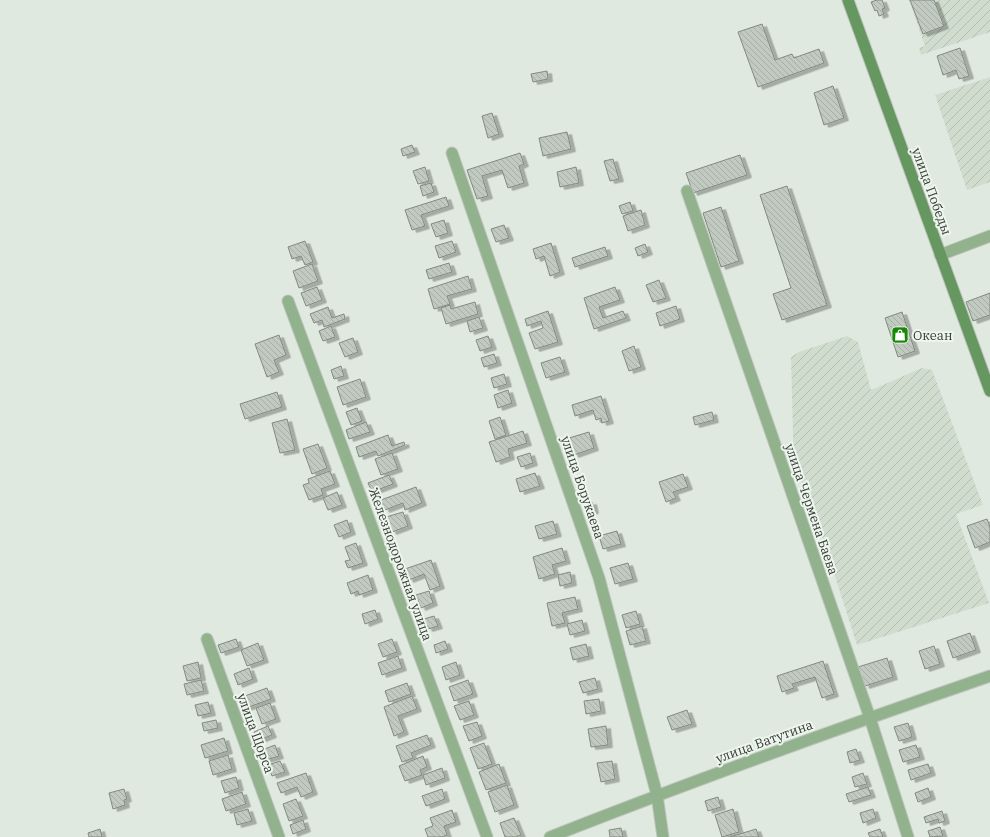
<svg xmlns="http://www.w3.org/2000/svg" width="990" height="837" font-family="'IBM Plex Serif',serif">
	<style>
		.industrial { fill: url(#industrial-furrows) }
		.building { fill: url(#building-back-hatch); stroke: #828a81; filter: url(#shadow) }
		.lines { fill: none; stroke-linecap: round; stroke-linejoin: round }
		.minor-casing { stroke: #bec6bd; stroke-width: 13 }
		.tertiary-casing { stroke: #bec6bd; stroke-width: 13 }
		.secondary-casing { stroke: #bec6bd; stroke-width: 13 }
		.minor { stroke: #91b28d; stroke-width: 11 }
		.tertiary { stroke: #91b28d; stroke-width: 11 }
		.secondary { stroke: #679761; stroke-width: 11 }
		.labels { text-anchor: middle; stroke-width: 4; stroke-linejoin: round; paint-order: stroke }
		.street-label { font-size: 13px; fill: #373a36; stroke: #edf6ec }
		.poi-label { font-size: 13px; fill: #373a36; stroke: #edf6ec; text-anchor: start }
	</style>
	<defs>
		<pattern id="industrial-furrows" width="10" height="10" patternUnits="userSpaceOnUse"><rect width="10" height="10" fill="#d0ddce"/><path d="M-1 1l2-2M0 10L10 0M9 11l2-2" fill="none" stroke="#b3beb2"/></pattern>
		<pattern id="building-back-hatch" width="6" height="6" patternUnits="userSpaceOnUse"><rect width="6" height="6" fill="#c1cac0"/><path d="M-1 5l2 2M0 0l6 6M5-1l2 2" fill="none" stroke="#a6aea6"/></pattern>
		<filter id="shadow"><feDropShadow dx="4.5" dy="2.5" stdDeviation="0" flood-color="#0004"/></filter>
	</defs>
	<rect width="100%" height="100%" fill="#e0e9df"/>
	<!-- industrial -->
	<path class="industrial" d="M909,0H990V32L921,55L919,48L925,46Z
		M990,77V182L967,190L935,95Z
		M847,336L858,342L871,390L922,368L932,370L983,505L956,514L989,603L857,645L808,492L794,472L791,357L799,352Z"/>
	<!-- building -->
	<path class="building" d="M877,0H882L885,8L882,9L884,14L879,16L877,10L875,11L871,2Z
		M910,0H934L944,26L923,34Z
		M762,24L775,60L792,54L794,58L819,49L824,63L758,87L738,32Z
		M960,48L969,76L959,79L956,70L943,75L937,56Z
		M547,71L548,79L533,82L531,74Z
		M833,86L844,118L824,125L814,93Z
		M492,113L499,134L488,138L482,116Z
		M567,132L571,149L543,156L539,138Z
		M412,145L415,152L403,156L401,149Z
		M520,153L524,164L519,166L524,183L508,188L502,170L482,176L488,196L477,199L467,170Z
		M740,155L747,175L693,193L686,173Z
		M613,159L619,179L610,181L604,161Z
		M425,167L429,181L418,184L413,171Z
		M576,167L579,183L560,187L557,172Z
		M431,183L434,192L423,196L420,186Z
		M787,186L827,305L782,320L773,294L791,288L760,195Z
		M446,197L449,206L421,215L425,226L412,230L405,210Z
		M630,202L633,211L622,214L619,206Z
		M721,207L739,261L721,267L703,213Z
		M641,210L645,225L628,231L623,216Z
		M444,220L448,233L436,237L431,224Z
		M504,225L509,238L496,242L491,229Z
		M305,241L313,262L305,265L301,256L292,259L288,247Z
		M452,241L456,252L439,258L435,246Z
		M551,243L560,272L550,276L544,256L536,259L533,249Z
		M645,244L648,252L638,256L635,248Z
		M605,247L608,256L575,267L572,258Z
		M449,263L452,272L429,279L426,270Z
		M312,264L318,281L299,288L293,271Z
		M468,276L472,289L447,296L450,304L434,309L428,289Z
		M659,280L666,298L653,302L646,285Z
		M317,287L322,300L306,306L301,293Z
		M615,287L620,300L599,307L603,318L623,311L626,318L594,329L584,298Z
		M990,293V315L973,321L966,302Z
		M475,302L478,314L446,324L441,308L450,305L451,309Z
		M676,306L680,319L660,326L656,313Z
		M328,307L332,318L344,314L345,319L324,327L322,320L314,323L310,314Z
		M548,311L558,342L535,349L529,333L543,328L541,321L527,326L525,319Z
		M902,312L915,351L898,357L885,318Z
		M479,317L483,328L470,332L467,321Z
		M331,326L335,337L323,341L319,331Z
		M279,335L286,355L274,360L279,372L267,377L255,344Z
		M488,336L492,347L480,351L476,340Z
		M353,338L358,352L345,357L339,343Z
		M634,346L641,367L629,371L622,351Z
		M494,354L497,363L484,367L481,358Z
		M560,357L565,372L546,378L541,363Z
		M341,366L344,376L334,379L331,370Z
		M504,374L507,384L494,388L491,378Z
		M360,379L366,397L343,405L337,387Z
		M508,390L512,403L498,408L494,395Z
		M277,392L282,407L245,419L240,404Z
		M601,396L609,421L602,423L601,418L596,420L593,410L575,416L572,405Z
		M357,408L362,421L351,425L346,412Z
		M712,412L714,420L695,425L693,417Z
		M500,417L506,435L495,439L489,421Z
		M287,419L295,450L280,453L272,423Z
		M366,422L370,432L349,439L346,430Z
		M523,431L527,443L508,449L510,457L496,462L489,442Z
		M589,432L594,448L574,455L569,438Z
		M388,435L392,446L404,442L405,445L378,456L376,451L359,457L356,447Z
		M318,444L327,468L312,474L303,449Z
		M392,453L398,469L381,475L375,459Z
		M530,453L533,463L521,467L517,457Z
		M330,471L335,484L321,489L323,495L309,500L303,485L309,483L308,479Z
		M535,473L540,486L520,492L516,479Z
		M683,474L688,487L673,492L676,498L666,502L659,482Z
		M389,475L393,484L372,492L368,483Z
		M416,487L422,503L405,510L403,503L385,510L381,500Z
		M337,492L342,505L328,510L323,498Z
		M592,502L594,511L588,512L586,503Z
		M403,512L408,526L392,532L386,517Z
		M987,519L990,527V542L975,548L967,526Z
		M347,520L351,532L339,537L334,525Z
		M553,521L557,534L539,539L535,526Z
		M617,531L621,544L603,549L599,536Z
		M356,543L363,563L348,568L345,561L350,560L345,547Z
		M562,548L566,561L552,565L555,574L539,579L533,557Z
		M431,560L440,586L430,590L424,574L409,580L405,569Z
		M628,563L633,579L615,584L610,568Z
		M570,572L572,583L560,586L558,575Z
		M368,575L373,590L359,595L358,591L351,594L347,583Z
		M429,591L433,603L421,608L416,595Z
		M575,597L578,609L562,613L565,623L552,626L547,603Z
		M375,610L378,619L365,624L362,614Z
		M636,611L640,624L626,628L622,615Z
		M434,616L438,626L428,629L424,619Z
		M582,620L585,631L570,635L567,624Z
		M642,626L646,641L630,645L626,631Z
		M970,633L976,650L953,658L947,641Z
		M236,639L239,647L221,653L218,645Z
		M392,639L397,652L383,657L378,644Z
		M445,641L448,649L436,653L434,645Z
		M258,643L264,660L247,666L241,650Z
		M586,644L589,656L573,660L570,648Z
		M934,646L940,664L925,669L919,651Z
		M398,656L402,668L382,675L378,663Z
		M887,658L893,677L865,686L858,667Z
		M823,661L834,694L822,698L815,677L792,684L794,688L782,692L777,676Z
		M198,662L201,678L187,681L183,666Z
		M456,662L460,675L446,680L442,667Z
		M249,668L253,679L238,685L234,674Z
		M595,678L598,689L583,693L579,682Z
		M201,680L204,691L187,695L184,684Z
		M468,680L473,694L454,701L449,687Z
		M407,683L411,694L389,702L385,691Z
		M267,688L271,699L246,708L242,697Z
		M412,696L417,709L398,716L404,732L394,736L384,707Z
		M599,699L601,711L586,714L584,701Z
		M469,701L474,715L460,720L454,706Z
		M208,702L211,713L198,716L195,705Z
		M270,703L276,719L262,724L256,708Z
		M687,710L692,724L672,730L667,717Z
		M216,720L218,728L204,731L202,723Z
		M477,722L482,736L469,741L463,726Z
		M908,723L912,737L899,741L894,727Z
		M268,726L272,735L257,741L254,732Z
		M606,726L608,745L591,747L588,729Z
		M427,735L431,745L411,753L413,758L402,762L396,746Z
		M224,738L228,751L205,758L201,745Z
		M484,743L492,764L478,769L470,748Z
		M275,745L279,756L266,760L262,750Z
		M916,745L920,757L903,762L899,750Z
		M856,749L860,760L850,763L847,752Z
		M228,755L232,769L213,775L209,761Z
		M423,756L427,767L420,770L422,775L405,781L399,766Z
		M280,761L285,772L272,776L268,765Z
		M612,761L615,779L601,782L597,763Z
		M499,764L506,783L486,790L479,772Z
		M928,764L931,773L911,780L908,770Z
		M442,768L445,778L426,785L423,775Z
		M306,773L313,792L301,797L297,787L281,793L277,783Z
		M863,773L867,784L855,787L852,777Z
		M236,777L239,788L225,793L221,781Z
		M507,785L514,805L495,812L488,792Z
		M868,787L871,795L849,802L846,794Z
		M928,788L931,797L918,802L915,793Z
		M124,789L127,799L124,800L125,805L113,809L109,793Z
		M442,789L445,799L426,806L422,796Z
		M242,792L246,804L226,811L222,799Z
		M718,797L721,807L708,811L705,801Z
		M296,799L303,816L289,821L283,804Z
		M248,809L252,821L237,825L234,813Z
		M733,809L739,832L722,837L715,815Z
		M873,809L876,818L863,823L860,813Z
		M452,810L456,822L444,826L447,835L442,837H428L425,829L433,826L430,818Z
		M942,811L945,821L939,823L938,819L926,823L924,817Z
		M514,818L521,835L516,837H505L500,823Z
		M303,820L306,829L293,834L290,825Z
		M940,827L943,836L930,837L928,831Z
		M621,828L623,837H610L609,830Z
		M100,829L102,837H89L88,833Z
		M756,829L759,837H730Z
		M880,829L883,837H870L868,833Z"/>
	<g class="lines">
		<!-- minor casing -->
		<g class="minor-casing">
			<path id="minor" d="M452,153L599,578L657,795L663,837
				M687,191L870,718L908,837
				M940,255L990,236
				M288,301L487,837
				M207,639L279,837"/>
		</g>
		<!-- tertiary casing -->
		<g class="tertiary-casing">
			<path id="tertiary" d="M550,837C695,780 842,727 990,676"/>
		</g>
		<!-- secondary casing -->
		<g class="secondary-casing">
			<path id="secondary" d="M848,0L990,391"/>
		</g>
		<!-- minor -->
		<use href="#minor" class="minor"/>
		<!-- tertiary -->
		<use href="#tertiary" class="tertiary"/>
		<!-- secondary -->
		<use href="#secondary" class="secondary"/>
	</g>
	<!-- icons -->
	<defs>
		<g id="shop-square" transform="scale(0.9)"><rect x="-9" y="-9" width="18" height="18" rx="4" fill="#168806" stroke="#edf6ec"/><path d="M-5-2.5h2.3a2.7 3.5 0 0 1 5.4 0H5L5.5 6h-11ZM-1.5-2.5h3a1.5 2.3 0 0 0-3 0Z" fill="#fff"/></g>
	</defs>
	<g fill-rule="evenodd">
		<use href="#shop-square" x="900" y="335"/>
	</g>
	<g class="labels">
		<!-- street labels -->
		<g class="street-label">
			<text transform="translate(932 191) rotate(70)" y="5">улица Победы</text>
			<text transform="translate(583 487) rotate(71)" y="5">улица Борукаева</text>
			<text transform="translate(812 509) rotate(71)" y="5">улица Чермена Баева</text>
			<text transform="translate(401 564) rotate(70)" y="5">Железнодорожная улица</text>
			<text transform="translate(256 733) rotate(70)" y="5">улица Щорса</text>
			<text transform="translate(764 741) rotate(-20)" y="5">улица Ватутина</text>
		</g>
		<!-- poi labels -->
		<g class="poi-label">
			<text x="913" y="340">Океан</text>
		</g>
	</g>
</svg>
